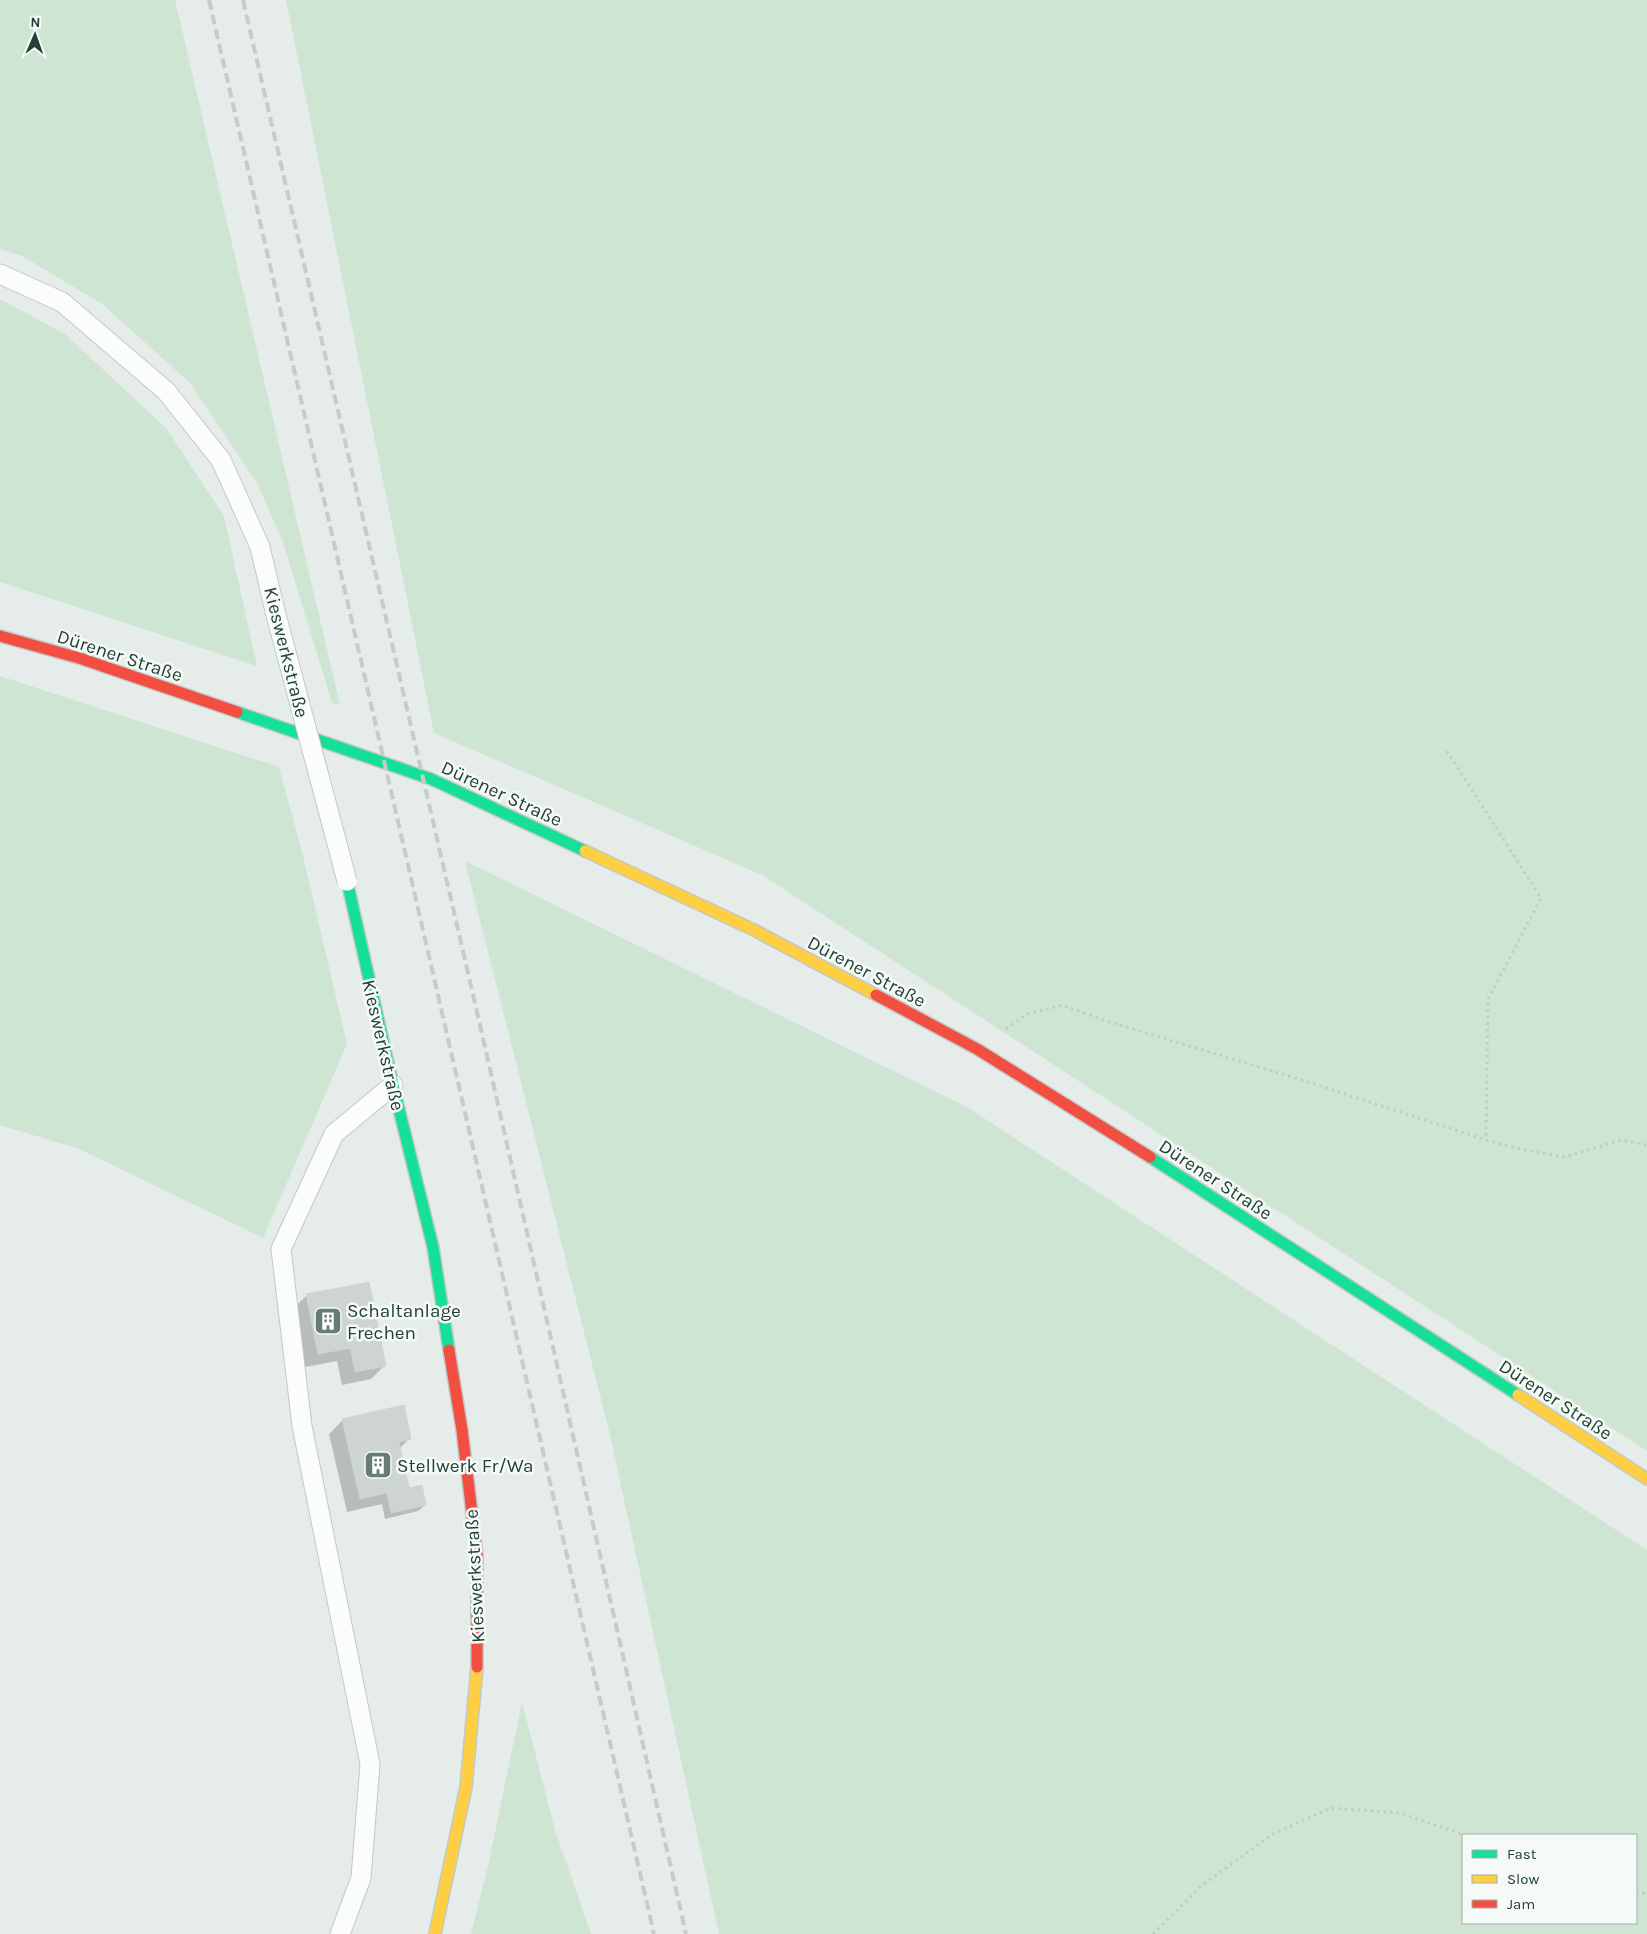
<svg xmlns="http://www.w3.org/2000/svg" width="1647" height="1934" font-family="Karla,sans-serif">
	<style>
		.green { fill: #cfe5d4; fill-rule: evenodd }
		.shadow { fill: #0003 }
		.building { fill: #ced4d2; stroke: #cfd4d2 }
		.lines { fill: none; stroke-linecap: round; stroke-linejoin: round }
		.lane-casing { stroke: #c3c9c6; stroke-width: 21 }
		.fast-casing { stroke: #c2c9c6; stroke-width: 14 }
		.slow-casing { stroke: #c2c9c6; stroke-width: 14 }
		.jam-casing { stroke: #c2c9c6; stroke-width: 14 }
		.path { stroke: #c2cbc7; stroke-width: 3; stroke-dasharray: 2.5 4; stroke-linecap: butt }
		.lane { stroke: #fbfcfc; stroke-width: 19 }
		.fast { stroke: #16e098; stroke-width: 11 }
		.slow { stroke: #ffcf43; stroke-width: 11 }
		.jam { stroke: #f24e42; stroke-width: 11 }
		.rail { stroke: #c7ccca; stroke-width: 4; stroke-dasharray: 10 5; stroke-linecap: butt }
		.lane-bridge-casing { stroke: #c3c9c6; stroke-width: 21; stroke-linecap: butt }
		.lane-bridge { stroke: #fbfcfc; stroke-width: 19 }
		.labels { text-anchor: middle; stroke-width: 5; stroke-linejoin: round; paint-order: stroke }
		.street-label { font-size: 19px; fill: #234035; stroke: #f5faf7 }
		.poi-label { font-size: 19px; fill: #234035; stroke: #f5faf7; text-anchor: start }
	</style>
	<rect width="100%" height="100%" fill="#e6ece9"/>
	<!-- green -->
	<path class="green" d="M0,0H175L340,705L332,703L283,542L257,483L189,382L102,304L22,256L0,249Z
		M286,0H1647V1451L762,875L434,733Z
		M0,299L65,334L166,428L224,516L257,666L0,582Z
		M0,676L279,767L302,852L347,1044L263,1238L79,1149L0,1125Z
		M465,861L967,1107L1647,1550V1934H719L609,1431ZM1463,1835H1636V1923H1463Z
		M522,1702L555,1830L591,1934H471L489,1861Z"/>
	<!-- shadow -->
	<path class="shadow" d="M307,1295L385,1365L371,1379L342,1385L337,1361L305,1367L293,1309Z
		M343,1420L410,1438L399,1449L408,1488L425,1505L418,1511L385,1519L382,1504L347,1512L329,1434Z"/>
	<!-- building -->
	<path class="building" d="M369,1282L386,1366L355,1372L339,1288Z
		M339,1288L351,1348L318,1354L306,1294Z
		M404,1405L411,1439L399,1442L409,1488L360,1499L342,1419Z
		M422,1485L426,1505L391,1513L387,1493Z"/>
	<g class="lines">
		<!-- lane casing -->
		<g class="lane-casing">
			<path id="lane" d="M0,274L62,302L166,391L221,460L260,547L275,611
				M340,1934L361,1878L370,1764L302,1426L281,1249L334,1134L393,1085"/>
		</g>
		<!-- fast casing -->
		<g class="fast-casing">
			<path id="fast" d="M237,712L431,779L585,851
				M347,881L393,1085L433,1247L449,1350
				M1150,1157L1518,1395"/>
		</g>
		<!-- slow casing -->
		<g class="slow-casing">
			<path id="slow" d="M585,851L754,930L876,995
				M1518,1395L1647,1479
				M435,1934L466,1787L477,1667"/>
		</g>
		<!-- jam casing -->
		<g class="jam-casing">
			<path id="jam" d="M0,636L79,658L237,712
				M876,995L977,1049L1150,1157
				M449,1350L462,1430L477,1555V1667"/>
		</g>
		<!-- path -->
		<path class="path" d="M1447,751L1541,898L1488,999L1486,1140
			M1006,1029L1027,1014L1062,1005L1113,1023L1299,1079L1486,1140L1520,1149L1565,1157L1621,1140L1647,1145
			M1636,1891L1647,1894
			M1153,1934L1200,1887L1273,1834L1331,1808L1400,1813L1465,1835"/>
		<!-- lane -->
		<use href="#lane" class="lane"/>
		<!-- fast -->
		<use href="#fast" class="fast"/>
		<!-- slow -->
		<use href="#slow" class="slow"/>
		<!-- jam -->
		<use href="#jam" class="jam"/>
		<!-- rail -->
		<path class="rail" d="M209,0L654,1934
			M243,0L472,990L686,1934"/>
		<!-- lane-bridge casing -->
		<g class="lane-bridge-casing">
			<path id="lane-bridge" d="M275,611L347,881"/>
		</g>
		<!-- lane-bridge -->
		<use href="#lane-bridge" class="lane-bridge"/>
	</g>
	<!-- icons -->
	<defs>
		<g id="building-square" transform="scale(1.4375)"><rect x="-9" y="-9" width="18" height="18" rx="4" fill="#677c74" stroke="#f5faf7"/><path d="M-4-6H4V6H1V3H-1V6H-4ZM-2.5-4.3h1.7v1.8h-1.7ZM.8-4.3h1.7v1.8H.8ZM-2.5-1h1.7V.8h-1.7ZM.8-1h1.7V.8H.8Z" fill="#fff"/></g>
	</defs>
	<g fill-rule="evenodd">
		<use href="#building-square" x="328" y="1321"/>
		<use href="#building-square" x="378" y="1465"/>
	</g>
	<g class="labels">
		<!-- street labels -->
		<g class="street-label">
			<text transform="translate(287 652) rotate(76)" y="7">Kieswerkstraße</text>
			<text transform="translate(120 655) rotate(18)" y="7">Dürener Straße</text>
			<text transform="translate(502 793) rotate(25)" y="7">Dürener Straße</text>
			<text transform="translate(867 971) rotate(28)" y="7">Dürener Straße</text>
			<text transform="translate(384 1045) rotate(77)" y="7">Kieswerkstraße</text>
			<text transform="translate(1216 1179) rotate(33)" y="7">Dürener Straße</text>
			<text transform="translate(1556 1399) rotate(33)" y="7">Dürener Straße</text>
			<text transform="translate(474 1576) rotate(-93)" y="7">Kieswerkstraße</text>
		</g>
		<!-- poi labels -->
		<g class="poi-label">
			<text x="347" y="1317">Schaltanlage<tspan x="347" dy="22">Frechen</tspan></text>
			<text x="397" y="1472">Stellwerk Fr/Wa</text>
		</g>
	</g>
	<!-- legend -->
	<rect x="1462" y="1834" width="175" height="90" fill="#f5faf7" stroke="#a1b0a9"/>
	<rect x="1472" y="1850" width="25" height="8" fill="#16e098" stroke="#a1b0a9"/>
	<text x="1507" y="1859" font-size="15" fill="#234035">Fast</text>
	<rect x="1472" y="1875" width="25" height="8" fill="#ffcf43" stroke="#a1b0a9"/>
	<text x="1507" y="1884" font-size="15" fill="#234035">Slow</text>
	<rect x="1472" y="1900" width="25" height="8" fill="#f24e42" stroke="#a1b0a9"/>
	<text x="1507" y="1909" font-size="15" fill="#234035">Jam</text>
	<!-- north arrow -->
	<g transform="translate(35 35) rotate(2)" stroke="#f5faf7" stroke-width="4" paint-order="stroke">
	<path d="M0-4L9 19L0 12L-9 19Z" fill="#234035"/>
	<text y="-8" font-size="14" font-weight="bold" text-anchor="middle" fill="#234035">N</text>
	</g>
</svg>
